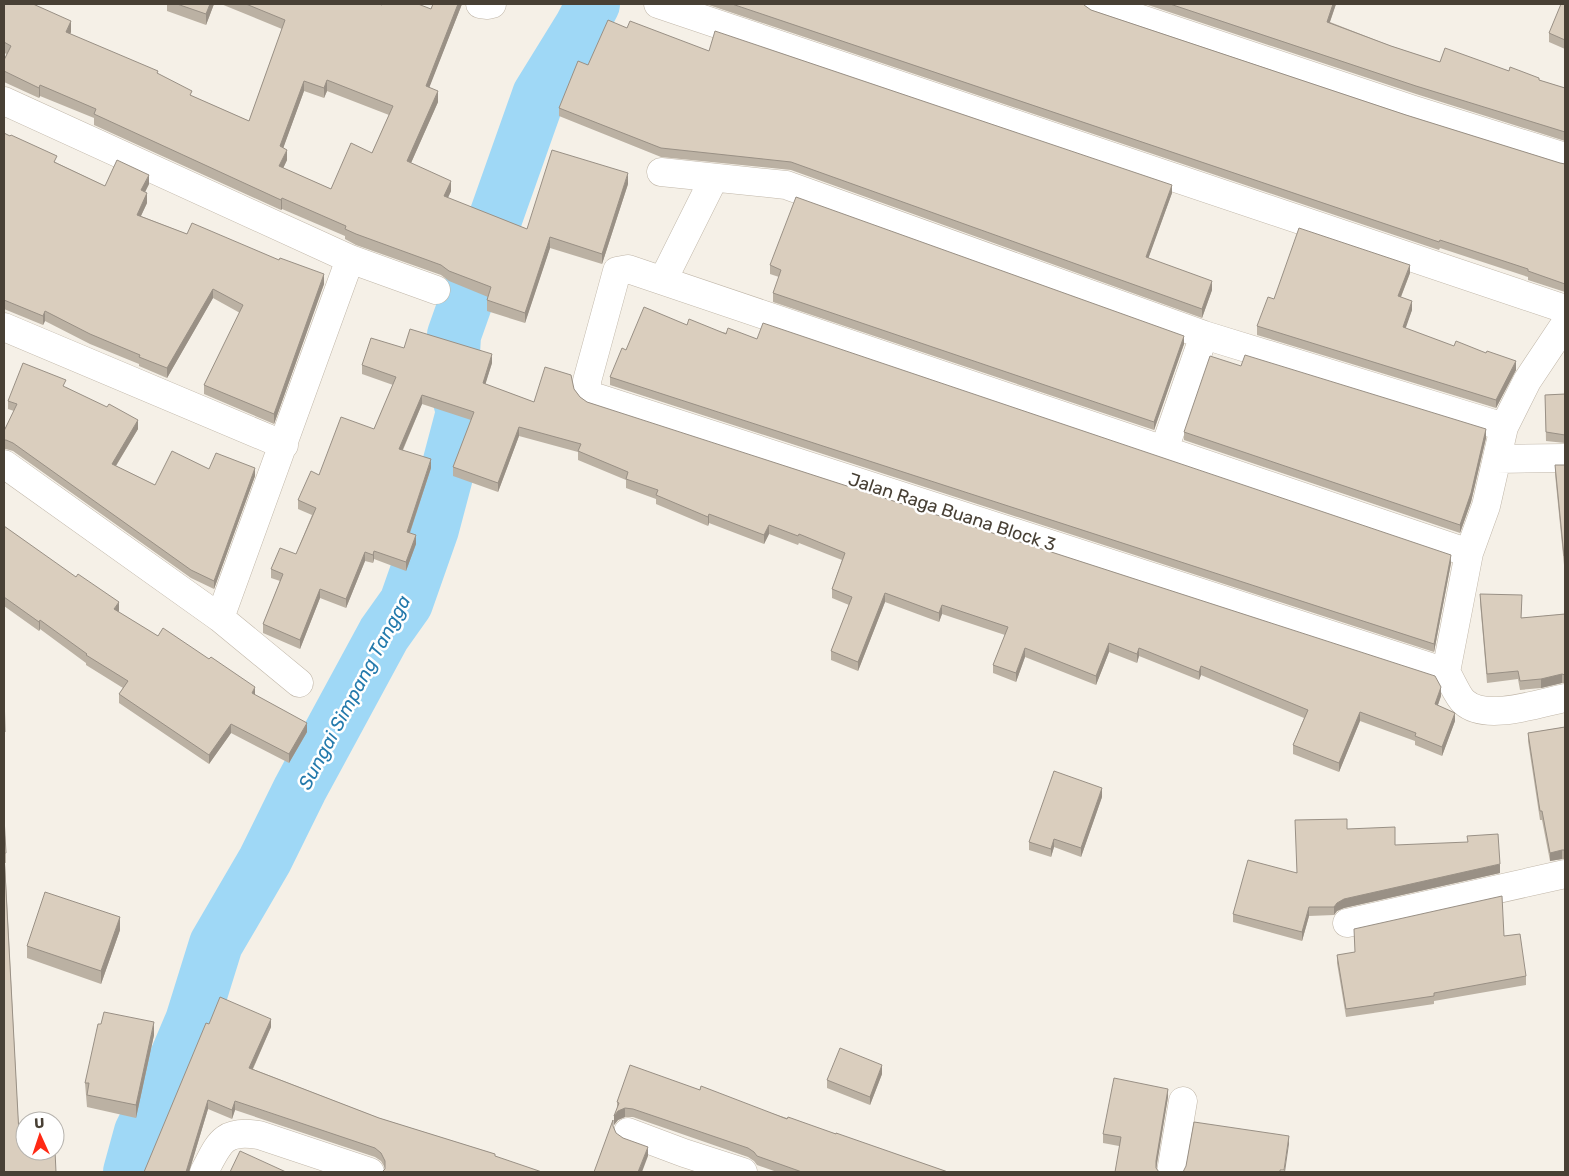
<svg xmlns="http://www.w3.org/2000/svg" width="1569" height="1176" font-family="Rubik,sans-serif">
	<style>
		.lines { fill: none; stroke-linecap: round; stroke-linejoin: round }
		.river { stroke: #9fd8f6; stroke-width: 54 }
		.street-casing { stroke: #c1b7a9; stroke-width: 29 }
		.street { stroke: #fff; stroke-width: 28 }
		.wall { fill: #bbb1a3; fill-rule: evenodd }
		.shaded-wall { fill: #999085 }
		.building { fill: #dacebe; stroke: #999085; fill-rule: evenodd }
		.labels { text-anchor: middle; stroke-width: 5; stroke-linejoin: round; paint-order: stroke }
		.street-label { font-size: 18px; fill: #484035; stroke: #fff }
		.water-label { font-size: 19px; font-style: italic; fill: #247aac; stroke: #fff }
	</style>
	<rect width="100%" height="100%" fill="#f5f0e7"/>
	<g class="lines">
		<!-- river -->
		<path class="river" d="M130,1172L141,1132L167,1080L192,1021L216,944L265,860L300,789L384,634L406,603L432,529L463,412L452,372L454,335L539,95L581,27L593,4"/>
		<!-- street casing -->
		<g class="street-casing">
			<path id="street" d="M480,4L488,5L492,4
				M658,4L1565,309
				M1096,4L1411,109L1565,157
				M4,101L350,259L436,290
				M661,172L786,185L1204,335L1504,427
				M663,280L714,178
				M1565,324L1527,381L1504,427L1486,506L1469,553L1446,672C1451,680 1458,697 1464,702C1486,722 1539,703 1565,698
				M4,327L284,445
				M1164,450L1204,335
				M1497,459L1565,458
				M4,464L220,618L299,683
				M220,618L350,259
				M1446,672L592,396L587,389V381L617,271L628,269L1469,553
				M1347,923L1565,874
				M628,1132L684,1153L743,1172
				M204,1172C219,1144 222,1129 259,1135L370,1172
				M1171,1172L1183,1101"/>
		</g>
		<!-- street -->
		<use href="#street" class="street"/>
	</g>
	<!-- wall -->
	<path class="wall" d="M4,4L71,32L70,34L158,74L192,96L249,121L282,29L221,4H379L382,5L431,9L433,4H462L429,87L438,102L411,163L451,191L448,198L527,229L628,184L602,264L550,248L525,323L487,311V300L488,297L449,281L441,275L356,245L345,239V236L282,209L281,210L94,125V118L40,96L39,98L4,82V60L7,54L4,53ZM304,91L324,98L327,91L389,115L372,153L331,189L283,168L287,160L283,148Z
		M167,4H214L206,25L167,11Z
		M706,4H1083L1084,5L1091,10L1406,115L1560,163L1565,164V292L1528,280V277L1440,248L1439,250Z
		M1145,4H1336L1330,22L1391,46L1440,62L1509,71L1565,88V141L1416,94Z
		M1565,4V49L1549,42V33Z
		M627,28L709,51L1172,193L1148,258L1212,290L1202,318L791,170L661,157L559,116V108L588,65Z
		M4,133L57,163L105,186L149,184L145,192L147,203L141,216L187,234L324,284L274,424L204,394V385L240,313L213,298L167,378L139,366V364L90,344L45,321L43,325L4,309Z
		M770,265L1184,344L1154,430L773,302V293L779,277L770,274Z
		M1410,273L1401,297L1412,310L1405,328L1516,370L1496,408L1257,335V326L1274,299Z
		M687,325L757,339L1451,563L1434,652L610,385V377L626,350Z
		M404,348L492,363L485,384L534,402L574,389L580,397L587,402L1441,696L1438,705L1455,721L1442,756L1415,745V741L1360,721L1339,772L1293,754V745L1304,718L1201,675L1199,680L1139,656L1137,663L1109,652L1096,685L1025,657L1016,682L993,673V665L1005,635L942,614L939,622L885,602L858,671L831,660V651L849,605L832,598V589L842,560L799,543L798,545L769,534L764,544L709,523L708,526L656,504V499L626,488V480L578,460V452L519,436L498,492L453,476V467L471,420L422,404L403,450L431,468L410,533L416,544L406,571L374,559L373,563L365,561L346,608L320,598L300,649L263,633V624L280,581L271,578V569L296,554L312,515L298,509V500L319,475L374,429L393,385L362,374V365Z
		M1241,366L1486,438L1471,502L1460,533L1184,440V432Z
		M66,387L138,429L116,466L155,485L209,469L255,476L214,589L191,578L13,451L6,449H4V431L14,411L8,409V401Z
		M1565,394V443L1546,441L1545,395Z
		M1555,465H1565V565H1564L1555,474Z
		M4,526L119,611L118,612L255,695L307,732L289,763L231,733L209,764L119,703V694L123,688L86,665V663L40,629L39,631L4,606Z
		M1480,594L1522,604L1521,618L1565,614V683H1562L1541,688L1520,690L1518,679L1487,683L1480,602Z
		M4,691L5,732V742H4Z
		M1565,727V859H1562L1550,861L1542,820H1540L1528,741V733Z
		M1102,797L1081,857L1054,847L1051,857L1029,850V842Z
		M4,817L6,853V863H5L19,1134L24,1152L4,1172Z
		M1395,845L1500,873L1344,908L1337,911L1334,915L1309,916L1302,941L1233,922V914L1296,873Z
		M120,930L101,984L27,958V946Z
		M1504,936L1526,976V985L1434,1001V1004L1346,1017L1337,963V955Z
		M101,1024L154,1035L136,1118L87,1107L85,1083Z
		M209,1024L271,1027L253,1069L379,1118L495,1154L385,1168L381,1161L375,1157L235,1110L232,1119L208,1109L189,1172H144Z
		M882,1074L870,1105L827,1088V1080Z
		M700,1090L836,1134L948,1172H777L757,1165L754,1161L748,1157L633,1117H625L618,1120L614,1125L617,1110V1102Z
		M1168,1097L1156,1168L1119,1146L1103,1143V1134Z"/>
	<!-- shaded-wall -->
	<path class="shaded-wall" d="M210,4H214L206,25V14Z
		M458,4H462L426,96V86Z
		M1333,4H1336L1327,30V22Z
		M71,21V32L66,43V32Z
		M327,80V91L324,98V88Z
		M304,81V91L280,157V146Z
		M40,85V96L39,98V88Z
		M438,91V102L407,172V161Z
		M287,150V160L279,177V166Z
		M628,173V184L602,264V254Z
		M149,175V184L141,200V190Z
		M451,181V191L444,206V196Z
		M1172,185V193L1146,265V257Z
		M147,193V203L137,224V215Z
		M282,198V209L281,210V200Z
		M550,237V248L525,323V313Z
		M1410,265V273L1398,304V296Z
		M324,274V284L274,424V414Z
		M1212,281V290L1202,318V309Z
		M213,289V298L167,378V368Z
		M1412,301V310L1403,336V327Z
		M45,311V321L43,325V316Z
		M1184,336V344L1154,430V422Z
		M492,354V363L483,392V383Z
		M1516,361V370L1496,408V400Z
		M422,395V404L399,458V449Z
		M138,420V429L112,472V464Z
		M519,427V436L498,492V483Z
		M1486,429V438L1471,502L1460,533V525Z
		M431,459V468L407,541V532Z
		M255,468V476L214,589V581Z
		M709,514V523L708,526V517Z
		M769,525V534L764,544V535Z
		M416,535V544L406,571V562Z
		M374,551V559L373,563V555Z
		M365,552V561L346,608V599Z
		M1451,555V563L1434,652V644Z
		M320,589V598L300,649V640Z
		M885,593V602L858,671V662Z
		M119,602V611L114,618V609Z
		M942,605V614L939,622V613Z
		M40,620V629L39,631V622Z
		M1109,643V652L1096,685V676Z
		M1025,648V657L1016,682V673Z
		M1139,648V656L1137,663V654Z
		M1201,666V675L1199,680V672Z
		M1562,674V683L1541,688V679Z
		M255,687V696L252,693Z
		M1441,687V696L1435,713V704Z
		M1360,712V721L1339,772V763Z
		M1455,713V721L1442,756V747Z
		M307,723V732L289,763V754Z
		M231,724V733L209,764V755Z
		M1102,788V797L1081,857V848Z
		M1054,839V847L1051,857V849Z
		M1562,850V859L1550,861V853Z
		M1500,864V873L1344,908L1337,911L1334,915V907L1337,903L1344,899Z
		M1309,907V916L1302,941V932Z
		M120,917V930L101,984V971Z
		M271,1019V1027L249,1077V1068Z
		M154,1022V1035L136,1118V1105Z
		M882,1065V1074L870,1105V1097Z
		M1168,1089V1097L1156,1170V1161Z
		M208,1100V1109L189,1172H186Z
		M235,1101V1110L232,1119V1110Z
		M625,1108V1117L618,1120L614,1125V1116L618,1111Z
		M1289,1136V1144L1285,1172H1284Z
		M648,1147V1156L642,1172H638Z"/>
	<!-- building -->
	<path class="building" d="M4,4H33L71,21L66,32L158,71L157,73L192,91L190,95L249,121L285,20L246,4H379L382,5V4H418L431,9L433,4H458L426,86L438,91L407,161L451,181L444,196L527,229L552,150L628,173L602,254L550,237L525,313L487,300L491,287L449,271L441,265L356,234L345,229L346,226L282,198L281,200L94,114L96,109L40,85L39,88L4,71V60L11,46L4,42ZM327,80L393,106L372,153L351,143L331,189L279,166L287,150L280,146L304,81L324,88Z
		M177,4H210L206,14Z
		M732,4H1083L1084,5L1091,10L1406,115L1560,163L1565,164V284L1528,271V269L1440,240L1439,242Z
		M1170,4H1333L1327,22L1391,46L1440,62L1445,48L1509,71L1510,67L1539,78V80L1565,88V132L1416,86Z
		M1561,4H1565V40L1549,33Z
		M608,20L627,28L630,21L709,51L715,31L1172,185L1146,257L1212,281L1202,309L791,162L661,148L559,108L578,61L588,65Z
		M4,133L10,136L11,135L57,156L54,162L105,186L117,160L149,175L141,190L147,193L137,215L187,234L192,223L279,260L280,258L324,274L274,414L204,385L243,305L213,289L167,368L139,357L140,355L90,334L45,311L43,316L4,300Z
		M796,197L1184,336L1154,422L773,293L781,270L770,265Z
		M1299,228L1410,265L1398,296L1412,301L1403,327L1454,346L1456,341L1486,353L1487,351L1516,361L1496,400L1257,326L1268,297L1274,299Z
		M644,307L687,325L689,319L726,334L728,328L757,339L763,323L1451,555L1434,644L610,377L622,348L626,350Z
		M410,329L492,354L483,383L534,402L545,367L571,375L574,389L580,397L587,402L1435,676L1441,687L1435,704L1455,713L1442,747L1415,736L1416,733L1360,712L1339,763L1293,745L1308,710L1201,666L1199,672L1139,648L1137,654L1109,643L1096,676L1025,648L1016,673L993,665L1008,627L942,605L939,613L885,593L858,662L831,651L852,597L832,589L845,553L799,534L798,536L769,525L764,535L709,514L708,517L656,495L658,490L626,479L628,472L578,451L581,444L519,427L498,483L453,467L474,412L422,395L399,449L431,459L407,532L416,535L406,562L374,551L373,555L365,552L346,599L320,589L300,640L263,624L283,574L271,569L280,548L296,554L316,508L298,500L311,471L319,475L341,417L374,429L396,377L362,365L371,338L404,348Z
		M1245,355L1486,429L1471,493L1460,525L1184,432L1210,356L1241,366Z
		M23,363L66,380L63,386L107,407L109,404L138,420L112,464L155,485L172,451L209,469L216,453L255,468L214,581L191,570L13,443L6,440H4V431L17,404L8,401Z
		M1565,394V435L1546,432L1545,395Z
		M1555,465H1565V556H1564Z
		M4,526L76,577L78,574L119,602L114,609L158,636L163,628L209,659L211,657L255,687L252,693L307,723L289,754L231,724L209,755L119,694L128,681L86,655L87,654L40,620L39,622L4,597Z
		M1480,594L1522,595L1521,618L1565,614V675L1562,674L1541,679L1520,681L1518,671L1487,674Z
		M4,691L5,732H4Z
		M1565,727V850H1562L1550,853L1542,811H1540L1528,733Z
		M1054,771L1102,788L1081,848L1054,839L1051,849L1029,842Z
		M4,817L6,853H4L19,1134H23L24,1152L55,1151L56,1172H4Z
		M1347,819V829L1395,827V845L1468,842L1467,836L1498,834L1500,864L1344,899L1337,903L1334,907H1309L1302,932L1233,914L1248,860L1297,873L1295,820Z
		M45,892L120,917L101,971L27,946Z
		M1502,896L1504,936L1520,934L1526,976L1434,993V996L1346,1009L1337,955L1355,952L1354,929Z
		M220,997L271,1019L249,1068L379,1118L495,1154V1156L542,1172H382L385,1169V1161L381,1153L375,1148L235,1101L232,1110L208,1100L186,1172H144L206,1023L209,1024Z
		M104,1012L154,1022L136,1105L87,1095L89,1083H85L98,1024H101Z
		M840,1048L882,1065L870,1097L827,1080Z
		M630,1065L700,1090L701,1086L787,1119L788,1117L836,1134V1133L948,1172H802L757,1156L754,1152L748,1148L633,1109L625,1108L618,1111L614,1116L619,1103L617,1102Z
		M1114,1078L1168,1089L1156,1161V1168L1159,1172H1115L1121,1137L1103,1134Z
		M613,1120V1126L616,1133L623,1138L648,1147L638,1172H594Z
		M1194,1122L1289,1136L1284,1170H1280V1172H1183L1186,1166Z
		M240,1151L286,1172H230Z"/>
	<g class="labels">
		<!-- street labels -->
		<g class="street-label">
			<text transform="translate(952 512) rotate(18)" y="6">Jalan Raga Buana Block 3</text>
		</g>
		<!-- water labels -->
		<g class="water-label">
			<text transform="translate(354 692) rotate(-62)" y="7">Sungai Simpang Tangga</text>
		</g>
	</g>
	<!-- border -->
	<rect width="1569" height="1176" fill="none" stroke="#484035" stroke-width="10"/>
	<!-- north arrow -->
	<g transform="translate(40 1136) rotate(357)"><circle r="24" fill="#ffffff" stroke="#b6b3ae"/>
	<path d="M0-4L9 19L0 12L-9 19Z" fill="#ff2914"/>
	<text y="-8" font-size="14" font-weight="bold" text-anchor="middle" fill="#484035">U</text>
	</g>
</svg>
